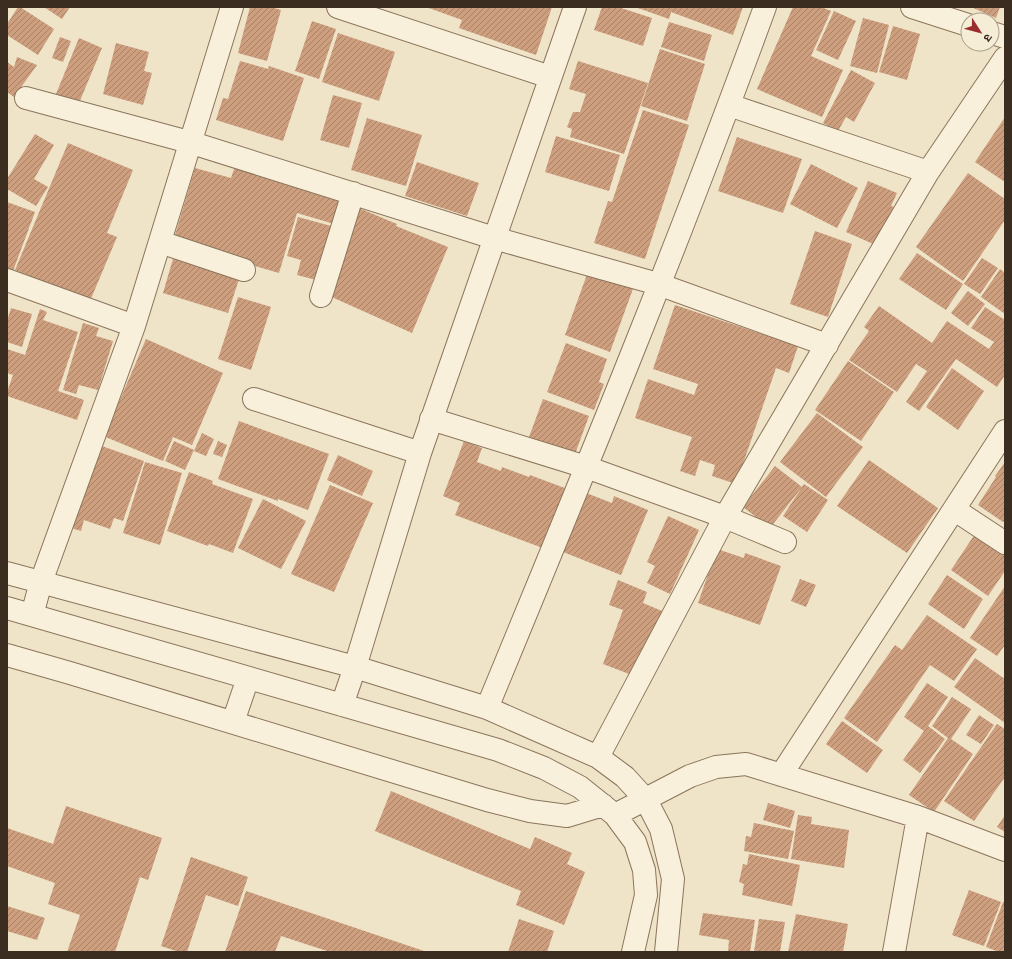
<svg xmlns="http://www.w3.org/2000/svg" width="1012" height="959" font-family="'Times New Roman','Noto Sans Devanagari',serif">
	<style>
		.building { fill: url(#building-hatch) }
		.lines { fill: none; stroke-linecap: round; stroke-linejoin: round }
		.minor-casing { stroke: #8b755c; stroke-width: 24 }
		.minor { stroke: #f9f0db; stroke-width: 22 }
	</style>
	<defs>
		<pattern id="building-hatch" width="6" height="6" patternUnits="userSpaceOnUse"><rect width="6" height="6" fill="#cd9f7e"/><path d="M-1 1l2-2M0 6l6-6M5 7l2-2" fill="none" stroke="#a88267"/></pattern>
	</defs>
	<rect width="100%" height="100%" fill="#efe3c8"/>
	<!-- building -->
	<path class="building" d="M18,7H20L54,29L38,55L7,35V24Z
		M44,7H70L62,19Z
		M250,7H271L281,10L267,61L238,53Z
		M426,7H552L536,55L459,28L462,20Z
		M602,7H618L652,18L643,46L594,30Z
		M635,7H743L733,35L671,12L669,19Z
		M793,7H821L831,11L811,56L843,70L822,117L757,89Z
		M971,7H1000L996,18Z
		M834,11L856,21L838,60L816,50Z
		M863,18L889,25L877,73L850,66Z
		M312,21L336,29L319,79L295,71Z
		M669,22L712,35L704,61L661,47Z
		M893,26L920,34L907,80L879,72Z
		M338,33L395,52L379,101L322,82Z
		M60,37L71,41L63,62L52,58Z
		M79,38L102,48L79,103L56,94Z
		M116,43L149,52L144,71L152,73L143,105L103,94Z
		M660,49L705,64L687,121L641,106Z
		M17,57L37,65L14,97L7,92V62L14,67Z
		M240,61L268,69L269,66L304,78L283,141L216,120L223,98L228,99Z
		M578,61L648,83L624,154L570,137L572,129L567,127L573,112H580L586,94L569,89Z
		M851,70L875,83L854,122L846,117L838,131L823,123Z
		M333,95L362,103L349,148L320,140Z
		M643,110L689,125L645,259L594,243L608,201L612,202Z
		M1005,117V182L975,162Z
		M367,118L422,135L406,186L351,170Z
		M35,134L54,145L34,179L48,187L36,206L7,189V179Z
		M556,136L620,155L609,191L545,172Z
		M737,137L802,159L783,213L718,191Z
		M68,143L133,170L107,233L117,237L90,301L15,270Z
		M417,162L479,183L467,216L405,196Z
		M236,163L343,195L334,224L297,213L279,273L173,242L195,168L231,178Z
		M811,164L858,188L837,228L790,204Z
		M968,173L1005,199V220L963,281L916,247Z
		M868,181L897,193L891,206L897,208L880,247L846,232Z
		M7,202L35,212L13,271L7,268Z
		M354,206L397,224L396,226L448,247L412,333L325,294Z
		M298,217L335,227L320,281L297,275L301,260L287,256Z
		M815,231L852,244L828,317L790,304Z
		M175,252L241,273L228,313L163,293Z
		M917,253L963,284L946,310L899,279Z
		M982,258L998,268L980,294L964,284Z
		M589,269L634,286L610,352L565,335Z
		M1000,269L1005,273V314L981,297Z
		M968,291L985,304L968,326L951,313Z
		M238,297L271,307L251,370L218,359Z
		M675,305L798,346L789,373L776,368L736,484L712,476L715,465L700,460L695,476L680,471L692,437L635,418L648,379L694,395L698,384L653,369Z
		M879,306L932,343L947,321L989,349L994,342L971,328L985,307L1005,320V375L997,387L956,359L919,411L906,402L927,371L916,364L897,392L849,360L869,331L864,327Z
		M11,308L32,314L22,347L7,342V321Z
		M40,309L47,312L43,320L78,332L58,391L84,400L77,420L7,396V392L13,375L7,373V349L25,355Z
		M83,323L99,328L96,336L113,341L98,390L79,385L76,394L63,390Z
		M146,339L223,373L192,445L173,437L163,461L101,435L111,407L116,409Z
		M566,343L607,359L599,382L604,384L594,410L547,392Z
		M848,361L894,392L861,441L815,410Z
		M952,368L984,391L958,430L926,407Z
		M543,399L589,416L575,454L529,437Z
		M817,413L863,447L826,497L780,462Z
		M239,421L329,454L308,510L278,499V501L218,479Z
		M202,433L214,439L206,456L194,451Z
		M174,441L194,450L185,470L165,461Z
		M218,441L227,445L222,457L213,454Z
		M464,441L482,448L477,462L501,471L502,467L529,477L530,475L570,490L548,550L455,515L460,503L443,496Z
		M99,445L144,461L123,521L114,518L110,529L84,520L81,531L71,528Z
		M338,455L373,471L362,496L327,480Z
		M869,460L938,508L907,553L837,506Z
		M145,462L182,473L160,545L123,533Z
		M1005,462V520L1003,522L978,505L996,477L995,476Z
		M775,466L802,487L770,528L743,507Z
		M189,472L213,481L212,484L253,499L233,553L209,544L208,546L167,531Z
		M804,484L828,500L807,532L783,516Z
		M330,485L373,503L334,592L291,574Z
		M581,491L612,503L614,496L648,510L621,575L558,550Z
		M263,499L306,521L281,569L238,548Z
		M668,516L699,530L670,594L647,583L655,566L647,562Z
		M977,531L1005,550V571L988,596L951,570Z
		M717,549L744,558L745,553L781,566L760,625L698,603Z
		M947,575L983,599L964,629L928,604Z
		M800,579L816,585L806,607L791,601Z
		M618,580L647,592L643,603L662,611L637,677L603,664L623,610L609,605Z
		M1005,586V645L997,656L970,638Z
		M927,615L977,649L954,681L930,665L877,742L844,718L895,645L902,650Z
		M975,658L1005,679V723L954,687Z
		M927,683L948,697L928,726L945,739L920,773L903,760L924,731L904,717Z
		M952,697L971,709L951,739L973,754L934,812L909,795L948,738L932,726Z
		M979,715L994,725L981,744L966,735Z
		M842,721L883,750L867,773L826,744Z
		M997,724L1005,729V777L974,821L944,801Z
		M391,791L530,849L535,837L572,853L567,864L585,872L564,925L516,905L521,891L375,831Z
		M768,803L795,811L790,828L763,820Z
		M66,806L162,838L148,880L140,877L115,952H67L80,915L48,904L55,883L7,866V828L53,844Z
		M798,815L812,817L811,824L849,830L844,868L791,859Z
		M1005,815V832L997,827Z
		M754,823L794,831L788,859L744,851L746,836L751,837Z
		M749,854L800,865L792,906L742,895L744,884L739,882L743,864L747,865Z
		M191,857L248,877L238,906L206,895L187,952H179L161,946Z
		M969,890L1001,902L984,946L952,935Z
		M246,891L427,952H330L281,936L275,952H225Z
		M1003,902H1005V952H999L986,947Z
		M7,906L45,918L37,940L7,931Z
		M703,913L755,920L750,952H728L729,940L699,935Z
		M796,914L848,924L843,952H788Z
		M519,919L554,931L547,952H508Z
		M759,919L785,922L780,952H754Z"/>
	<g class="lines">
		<!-- minor casing -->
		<g class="minor-casing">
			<path id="minor" d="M338,7L550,77
				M912,7L968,25
				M992,33L1005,37
				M26,98L189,142L494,238L658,284L827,345
				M729,105L928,172
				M160,242L244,270
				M7,280L134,326
				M321,296L353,193
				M254,399L420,453
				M431,419L586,467L725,517L785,542
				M955,510L1005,543
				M7,573L355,667L487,708L598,757L625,777L646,800L661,829L673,879L666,952
				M7,608L498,750L544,768L580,787L615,815L635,842L644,870L646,895L633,952
				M32,615L41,582L134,326L232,7
				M7,655L70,673L487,800L530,811L567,816L603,805
				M342,705L355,667L420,453L575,7
				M487,708C583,476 679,243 765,7
				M233,722L248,678
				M598,757L725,517L928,172L1005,58
				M781,775L1005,431
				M615,815L690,776L716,767L746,764L918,817L1005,850
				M894,952L918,817"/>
		</g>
		<!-- minor -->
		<use href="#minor" class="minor"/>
	</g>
	<!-- border -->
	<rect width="1012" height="959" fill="none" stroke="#3b2d20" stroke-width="16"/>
	<!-- north arrow -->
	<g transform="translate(980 32) rotate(126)"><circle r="19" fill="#f6edd7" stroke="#aba08e"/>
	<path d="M0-3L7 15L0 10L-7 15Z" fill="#9a2c2d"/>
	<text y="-6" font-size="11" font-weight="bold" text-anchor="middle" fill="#3b2d20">उ</text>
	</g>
</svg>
